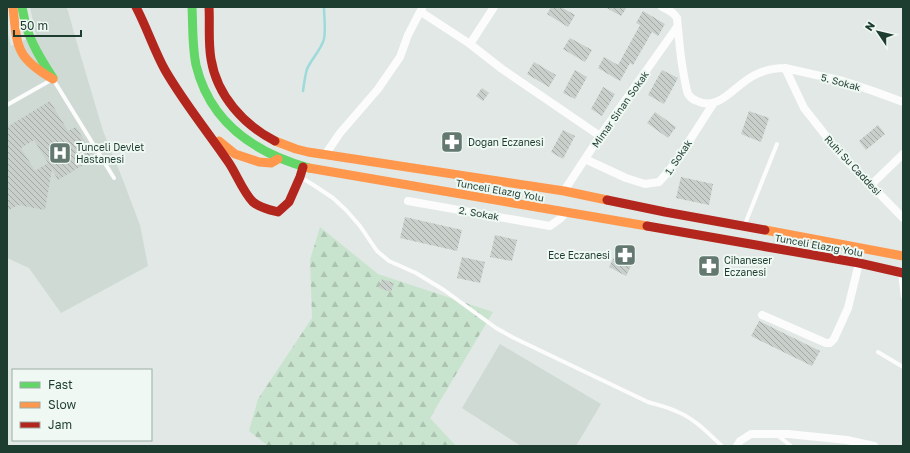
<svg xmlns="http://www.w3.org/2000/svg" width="910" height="453" font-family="'Golos Text',sans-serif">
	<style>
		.built { fill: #cfdad4 }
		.forest { fill: url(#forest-firs) }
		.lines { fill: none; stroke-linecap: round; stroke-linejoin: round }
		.stream { stroke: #9ddadc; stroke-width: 2.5 }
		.building { fill: url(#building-back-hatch); fill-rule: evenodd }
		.lane { stroke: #fbfcfb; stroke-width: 4 }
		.street { stroke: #fbfcfb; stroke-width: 8 }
		.fast { stroke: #63d668; stroke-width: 9 }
		.slow { stroke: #ff974d; stroke-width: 9 }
		.jam { stroke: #b3261e; stroke-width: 9 }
		.labels { text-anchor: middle; stroke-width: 4; stroke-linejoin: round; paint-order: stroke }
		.street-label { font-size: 10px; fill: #1e3d31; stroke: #eff8f3 }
		.poi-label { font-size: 10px; fill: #1e3d31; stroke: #eff8f3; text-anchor: start }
	</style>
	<defs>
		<pattern id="forest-firs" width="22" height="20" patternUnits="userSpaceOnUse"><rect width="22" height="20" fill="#c9e4ce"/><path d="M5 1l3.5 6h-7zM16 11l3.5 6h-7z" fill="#acc4b1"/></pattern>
		<pattern id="building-back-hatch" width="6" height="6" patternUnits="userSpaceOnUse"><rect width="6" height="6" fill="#c9d0cc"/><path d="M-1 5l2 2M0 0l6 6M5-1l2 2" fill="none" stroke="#a3aaa6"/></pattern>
	</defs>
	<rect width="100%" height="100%" fill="#e2e8e5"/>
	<!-- built -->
	<path class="built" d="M30,7H66L68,11L76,40L103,131L121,175L140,225L148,266L61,313L29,268L7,258V30L11,46L36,35Z
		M500,344L601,404L576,446H521L462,408Z"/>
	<!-- forest -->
	<path class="forest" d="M320,227L378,274L493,312L430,418L456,446H268L249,431L258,399L312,318L310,260Z"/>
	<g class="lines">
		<!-- stream -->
		<path class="stream" d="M303,91C304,84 305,76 307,69C312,58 321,50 324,39C326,28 324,17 324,7"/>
	</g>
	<!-- building -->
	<path class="building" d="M551,7H561L575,15L568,27L547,14Z
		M605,7H627L621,16Z
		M643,11L665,24L658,36L652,32L633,65L630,63L620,81L598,68L604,57L618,65L640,25L636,23Z
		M570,38L592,50L585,62L563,49Z
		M534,62L556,75L549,87L527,74Z
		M575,70L587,77L575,99L563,93Z
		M662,70L678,78L664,104L648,95Z
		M603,87L615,94L602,116L591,109Z
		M482,88L489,93L483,101L476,96Z
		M50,101L68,131L76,127L95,158L58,180L52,169L45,210L18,205L7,211V127ZM34,140L48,163L35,171L21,148Z
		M749,111L769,118L761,142L741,134Z
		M655,112L676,127L668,138L647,123Z
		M878,125L885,134L866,150L859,141Z
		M563,130L575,136L563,159L551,152Z
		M681,177L713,184L709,205L676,198Z
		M405,217L462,230L457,251L400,238Z
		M495,235L517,240L512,261L490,257Z
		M617,251L634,260L626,276L609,267Z
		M462,257L485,262L480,283L457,278Z
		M382,279L394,283L391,292L379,288Z
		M759,321L820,351L812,366L751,336Z"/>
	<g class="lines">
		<!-- lane -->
		<path class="lane" d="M7,105L53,79L114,178
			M302,178L315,186L333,198L346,210L360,226L377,251L389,261L416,273L444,290L496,328L514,338L648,402C658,405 668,407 678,412C695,419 709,434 722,446
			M745,224L777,144
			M900,274L903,297
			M878,352L903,367
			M777,435L791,446"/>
		<!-- street -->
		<path class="street" d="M662,7C668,10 674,12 677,18C679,37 680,57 684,76C685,82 686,88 688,94C690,97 694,100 697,101C719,112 735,85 753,76C762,71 775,68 785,68L843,81L873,91L903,102
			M421,12L470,44L502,69L600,136
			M470,44L494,7
			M785,68L804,108L841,155L871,185L903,218
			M325,155L340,133L378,89L400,57L408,35L422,8
			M585,159L626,178L645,184L659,182L667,173L677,160L713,104
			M871,185L903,154
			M564,191L600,136L677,27
			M408,201L550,226L561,218L566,212
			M762,315L826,343H830L834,339L848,308L859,263
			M737,446L740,441L751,434H788L847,440L874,446"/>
		<!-- fast -->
		<path class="fast" d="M22,7C23,12 24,17 25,22C30,42 42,61 53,78
			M192,7C193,26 192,46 196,65C210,123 255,153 309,168"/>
		<!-- slow -->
		<path class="slow" d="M13,7C17,47 16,58 53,79
			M219,141L235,154L259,162L271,163L278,159
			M275,141L296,149L308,152L564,191L607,200
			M309,168L647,226
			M765,230L903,256"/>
		<!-- jam -->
		<path class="jam" d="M136,7C147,28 154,50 165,70C184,103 208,132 229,163C237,175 243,192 253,202C260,208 270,210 278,212L289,202L300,177L303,167
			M209,7C210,24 208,42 211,59C217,96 244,125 275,141
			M607,200L665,212L765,230
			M647,226L859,263L903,273"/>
	</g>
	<!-- icons -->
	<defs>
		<g id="pharmacy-square" transform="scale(1.15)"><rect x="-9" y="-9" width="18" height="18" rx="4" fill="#637970" stroke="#eff8f3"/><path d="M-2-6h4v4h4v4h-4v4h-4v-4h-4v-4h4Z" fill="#fff"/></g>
		<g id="hospital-square" transform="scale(1.15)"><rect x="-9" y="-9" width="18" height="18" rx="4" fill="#637970" stroke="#eff8f3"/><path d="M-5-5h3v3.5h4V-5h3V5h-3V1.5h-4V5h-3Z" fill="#fff"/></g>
	</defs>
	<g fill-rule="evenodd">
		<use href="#pharmacy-square" x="452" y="142"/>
		<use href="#hospital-square" x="60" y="153"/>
		<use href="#pharmacy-square" x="625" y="255"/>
		<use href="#pharmacy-square" x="709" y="266"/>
	</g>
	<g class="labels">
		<!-- street labels -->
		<g class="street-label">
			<text transform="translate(841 82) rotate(15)" y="4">5. Sokak</text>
			<text transform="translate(620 109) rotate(-55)" y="4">Mimar Sinan Sokak</text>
			<text transform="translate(678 157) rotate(-56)" y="4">1. Sokak</text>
			<text transform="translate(853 165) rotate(47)" y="4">Ruhi Su Caddesi</text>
			<text transform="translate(500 190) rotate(10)" y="4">Tunceli Elazığ Yolu</text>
			<text transform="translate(479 213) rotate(10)" y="4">2. Sokak</text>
			<text transform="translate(819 245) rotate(10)" y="4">Tunceli Elazığ Yolu</text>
		</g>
		<!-- poi labels -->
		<g class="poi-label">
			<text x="468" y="146">Doğan Eczanesi</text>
			<text x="76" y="151">Tunceli Devlet<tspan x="76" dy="12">Hastanesi</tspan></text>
			<text x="610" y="259" text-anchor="end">Ece Eczanesi</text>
			<text x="724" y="264">Cihaneser<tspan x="724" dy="12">Eczanesi</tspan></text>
		</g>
	</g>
	<!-- border -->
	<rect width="910" height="453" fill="none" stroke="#1e3d31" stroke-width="16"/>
	<!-- legend -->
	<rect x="12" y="369" width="140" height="72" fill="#eff8f3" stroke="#9bada5"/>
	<rect x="20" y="382" width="20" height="6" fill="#63d668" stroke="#9bada5"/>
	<text x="48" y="389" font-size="12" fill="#1e3d31">Fast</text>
	<rect x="20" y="402" width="20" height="6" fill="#ff974d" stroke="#9bada5"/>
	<text x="48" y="409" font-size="12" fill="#1e3d31">Slow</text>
	<rect x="20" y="422" width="20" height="6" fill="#b3261e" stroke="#9bada5"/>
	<text x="48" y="429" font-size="12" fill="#1e3d31">Jam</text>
	<!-- north arrow -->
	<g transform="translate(878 32) rotate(305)" stroke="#eff8f3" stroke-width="3" paint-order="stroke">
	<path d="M0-3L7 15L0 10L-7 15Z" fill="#1e3d31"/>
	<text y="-6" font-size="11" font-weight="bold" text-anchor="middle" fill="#1e3d31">N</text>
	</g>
	<!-- scale -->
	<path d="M14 30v6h67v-6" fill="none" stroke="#1e3d31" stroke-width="2"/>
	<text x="20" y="30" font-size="12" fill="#1e3d31" stroke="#eff8f3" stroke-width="3" paint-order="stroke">50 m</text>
</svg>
